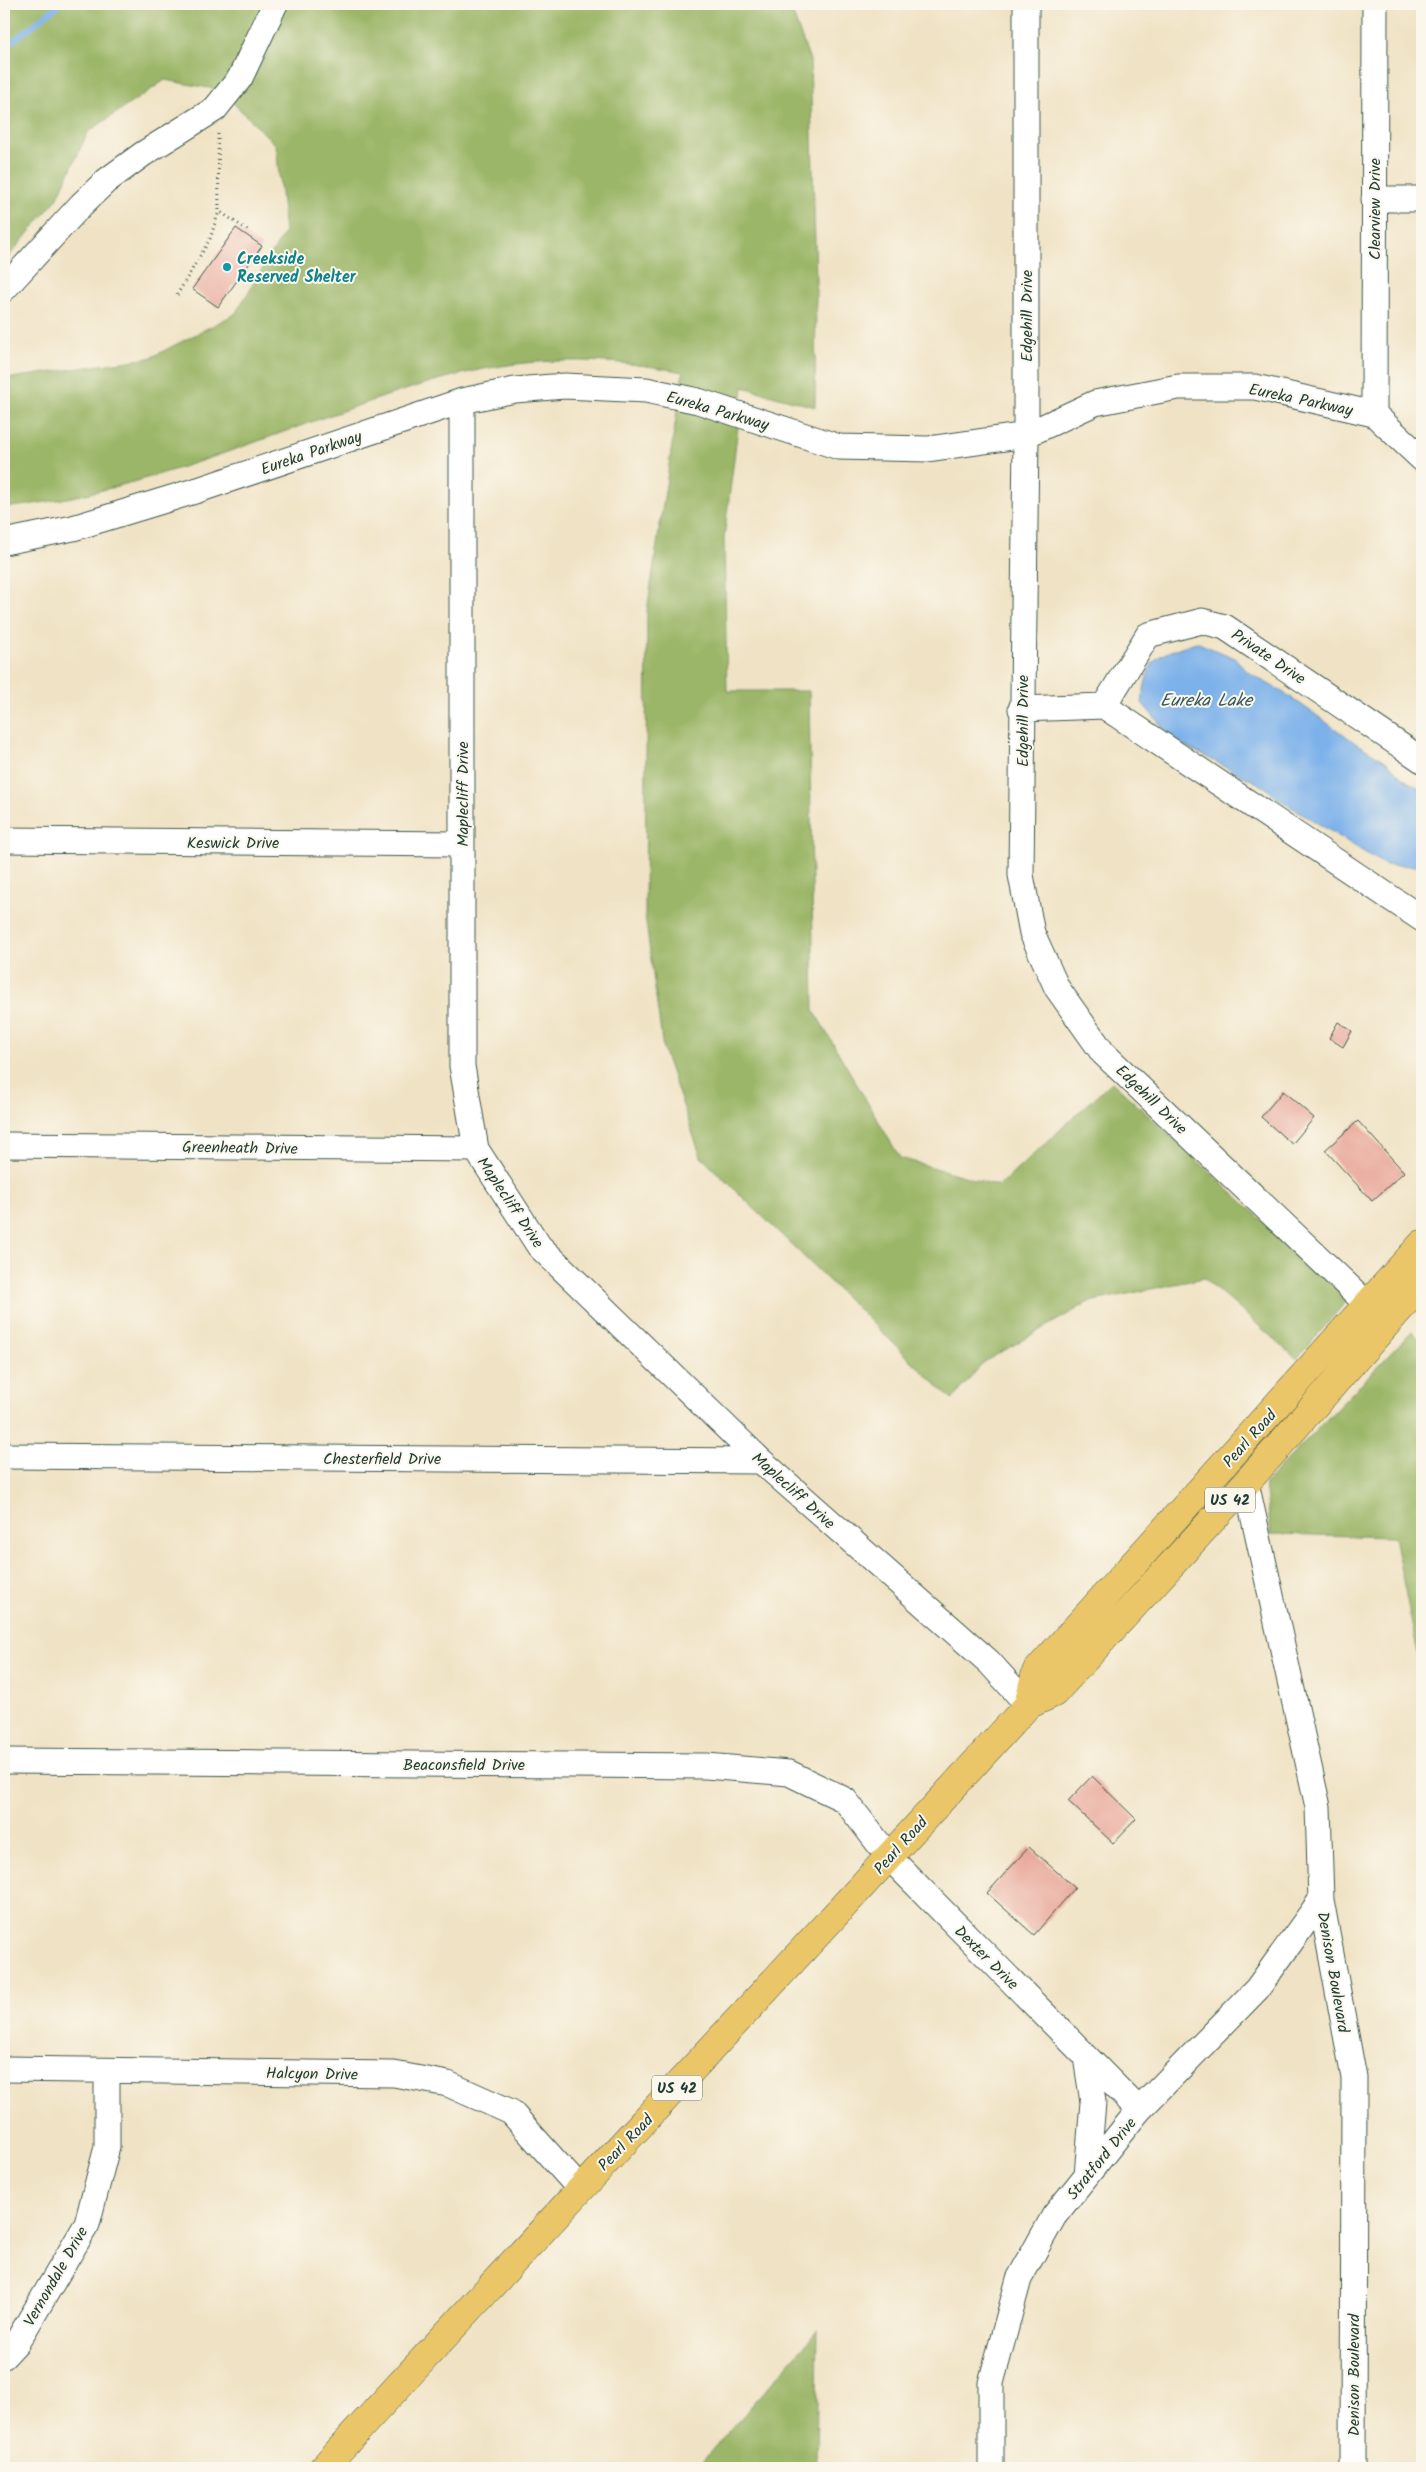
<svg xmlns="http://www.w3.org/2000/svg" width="1426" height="2472" font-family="Kalam,sans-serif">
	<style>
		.forest { fill: #9bb668; stroke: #5d7a4e }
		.water { fill: #7cb1ea; stroke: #4e778f }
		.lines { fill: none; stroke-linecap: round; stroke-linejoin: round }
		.stream { stroke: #7cb1ea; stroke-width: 6 }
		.building { fill: #e7a394 }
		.minor-casing { stroke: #3e564a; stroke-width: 27 }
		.primary-casing { stroke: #3e564a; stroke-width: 29 }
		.path { stroke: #3e564a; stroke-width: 3; stroke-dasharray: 1 4; stroke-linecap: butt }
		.minor { stroke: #fff; stroke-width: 25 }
		.primary { stroke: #ebc669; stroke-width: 28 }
		.culture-dot { fill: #0f9aa8; stroke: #fbf7ec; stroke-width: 2 }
		.labels { text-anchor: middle; stroke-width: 4; stroke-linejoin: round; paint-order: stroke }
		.shield { fill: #fbf7ec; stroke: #61756b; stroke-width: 1 }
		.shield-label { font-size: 15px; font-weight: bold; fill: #1f3d34 }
		.street-label { font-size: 16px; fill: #1f3d34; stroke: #fbf7ec }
		.culture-label { font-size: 16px; font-weight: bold; fill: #0d838f; stroke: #fbf7ec; text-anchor: start }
		.water-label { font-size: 18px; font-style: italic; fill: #365a62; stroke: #fbf7ec }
	</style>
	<rect width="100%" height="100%" fill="#fbf7ec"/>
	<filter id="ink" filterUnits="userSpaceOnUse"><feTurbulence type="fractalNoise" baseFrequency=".02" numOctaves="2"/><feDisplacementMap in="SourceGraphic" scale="10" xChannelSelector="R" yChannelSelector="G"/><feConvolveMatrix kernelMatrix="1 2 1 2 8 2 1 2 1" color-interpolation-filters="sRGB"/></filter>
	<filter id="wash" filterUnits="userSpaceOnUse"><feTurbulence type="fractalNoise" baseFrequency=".0096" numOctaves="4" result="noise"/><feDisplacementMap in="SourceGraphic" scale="20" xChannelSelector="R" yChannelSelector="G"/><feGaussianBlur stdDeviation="1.12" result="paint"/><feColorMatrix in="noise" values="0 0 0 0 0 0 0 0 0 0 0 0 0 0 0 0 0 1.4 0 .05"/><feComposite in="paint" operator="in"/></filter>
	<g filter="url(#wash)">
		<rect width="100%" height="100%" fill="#f0e3c5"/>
		<!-- forest -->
		<path class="forest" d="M4,4H789L810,60L816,281L815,407L743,387L724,538L727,691H809L814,1011L900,1158L999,1186L1112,1082L1348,1299L1297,1359L1204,1278L1089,1302L984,1362L952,1400L701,1157L663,1049L645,915L647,611L683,372C631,362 578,358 525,363C463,369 404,390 345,410C234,449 122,495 4,508V379L150,358L235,314L285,232L276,145L220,90L165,80L88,132L57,199L4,262Z
			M1412,1331L1422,1343V1673L1394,1537L1271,1534L1265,1483Z
			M818,2330L816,2468H697Z"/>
		<!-- water -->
		<path class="water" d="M1196,642L1235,658L1248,672L1289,696L1357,744L1387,762L1402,778L1422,790V866L1385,865L1277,798L1265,787L1175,741L1142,703C1149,657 1151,657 1196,642Z"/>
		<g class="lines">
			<!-- stream -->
			<path class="stream" d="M4,48L60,4"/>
		</g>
		<g id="blocks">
			<!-- building -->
			<path class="building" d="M236,228L262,246L218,307L192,289Z
				M1338,1022L1352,1031L1343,1047L1329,1038Z
				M1283,1091L1314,1118L1292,1144L1261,1117Z
				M1358,1121L1404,1172L1372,1201L1325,1150Z
				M1092,1776L1136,1819L1113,1843L1068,1801Z
				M1029,1847L1075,1888L1034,1935L987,1893Z"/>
		</g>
	</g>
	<g filter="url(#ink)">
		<use href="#blocks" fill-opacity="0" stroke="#3e564a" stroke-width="1"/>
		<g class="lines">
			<!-- minor casing -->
			<g class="minor-casing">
				<path id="minor" d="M1026,4V435L1021,875L1032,933L1057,988L1103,1053L1367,1304
					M1374,199H1422
					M4,289L81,205L106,181L143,154L215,109L240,78L275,4
					M462,401V1066L476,1149L539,1246L761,1461L989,1662L1028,1705
					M1374,414L1375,4
					M4,542L73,528L198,490L462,401L515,390L565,386L646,390L698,401L839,447L928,449L1026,435L1095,403L1178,387H1255L1374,414L1422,459
					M1104,706L1148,635L1202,621L1225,627L1422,760
					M1021,709L1104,706L1422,919
					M4,840L462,844
					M4,1145L476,1149
					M4,1456L761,1461
					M1246,1483L1318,1807L1321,1900L1354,2078L1353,2468
					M4,1761L706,1766L789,1773L845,1800L889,1857L1139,2110
					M1086,2057L1093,2102L1087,2175
					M4,2069L394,2074L448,2084L511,2112L580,2189
					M4,2356L17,2342L87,2224L107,2147V2071
					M991,2468V2383L1019,2279L1054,2216L1139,2110L1257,1989L1321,1900"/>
			</g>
			<!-- primary casing -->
			<g class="primary-casing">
				<path id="primary" d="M1028,1705L1036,1672L1422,1244
					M323,2468C557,2213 795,1961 1028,1705L1054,1693L1246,1483L1422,1284"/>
			</g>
			<!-- path -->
			<path class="path" d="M218,134L219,211L249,231
				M177,295L210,239L219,211"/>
			<!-- minor -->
			<use href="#minor" class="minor"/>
			<!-- primary -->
			<use href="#primary" class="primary"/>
		</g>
	</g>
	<!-- markers -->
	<circle class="culture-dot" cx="227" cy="267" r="5"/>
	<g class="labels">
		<!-- shield labels -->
		<g class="shield">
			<rect x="1205" y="1487.5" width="50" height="25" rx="4"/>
			<rect x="652" y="2075.5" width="50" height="25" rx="4"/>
		</g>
		<g class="shield-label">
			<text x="1230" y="1505">US 42</text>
			<text x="677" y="2093">US 42</text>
		</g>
		<!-- street labels -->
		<g class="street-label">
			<text transform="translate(1374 209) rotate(-90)" y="6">Clearview Drive</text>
			<text transform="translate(1026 316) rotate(-90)" y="6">Edgehill Drive</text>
			<text transform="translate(1301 399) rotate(12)" y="6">Eureka Parkway</text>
			<text transform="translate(718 410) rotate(16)" y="6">Eureka Parkway</text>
			<text transform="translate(311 452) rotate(-19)" y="6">Eureka Parkway</text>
			<text transform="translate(1269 656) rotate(34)" y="6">Private Drive</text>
			<text transform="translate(1022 721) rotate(-90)" y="6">Edgehill Drive</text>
			<text transform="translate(462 794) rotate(-90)" y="6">Maplecliff Drive</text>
			<text x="233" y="848">Keswick Drive</text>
			<text transform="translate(1152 1099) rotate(44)" y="6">Edgehill Drive</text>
			<text transform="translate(240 1147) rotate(1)" y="6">Greenheath Drive</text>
			<text transform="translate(511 1202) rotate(56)" y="6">Maplecliff Drive</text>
			<text transform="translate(1249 1438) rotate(-48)" y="6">Pearl Road</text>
			<text x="382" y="1464">Chesterfield Drive</text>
			<text transform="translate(794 1490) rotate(42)" y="6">Maplecliff Drive</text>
			<text x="464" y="1770">Beaconsfield Drive</text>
			<text transform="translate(900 1845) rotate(-48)" y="6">Pearl Road</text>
			<text transform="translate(987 1957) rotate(45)" y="6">Dexter Drive</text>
			<text transform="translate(1334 1972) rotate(80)" y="6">Denison Boulevard</text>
			<text transform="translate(312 2073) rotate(1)" y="6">Halcyon Drive</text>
			<text transform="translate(625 2142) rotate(-46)" y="6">Pearl Road</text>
			<text transform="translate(1101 2158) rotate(-51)" y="6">Stratford Drive</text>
			<text transform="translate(55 2276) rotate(-60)" y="6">Vernondale Drive</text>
			<text transform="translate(1353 2375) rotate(-90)" y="6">Denison Boulevard</text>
		</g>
		<!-- culture labels -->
		<g class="culture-label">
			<text x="237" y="264">Creekside<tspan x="237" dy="18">Reserved Shelter</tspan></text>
		</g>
		<!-- water labels -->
		<g class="water-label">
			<text x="1206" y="706">Eureka Lake</text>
		</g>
	</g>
	<!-- margin -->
	<rect width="1426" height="2472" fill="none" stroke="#fbf7ec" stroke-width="20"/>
</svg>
